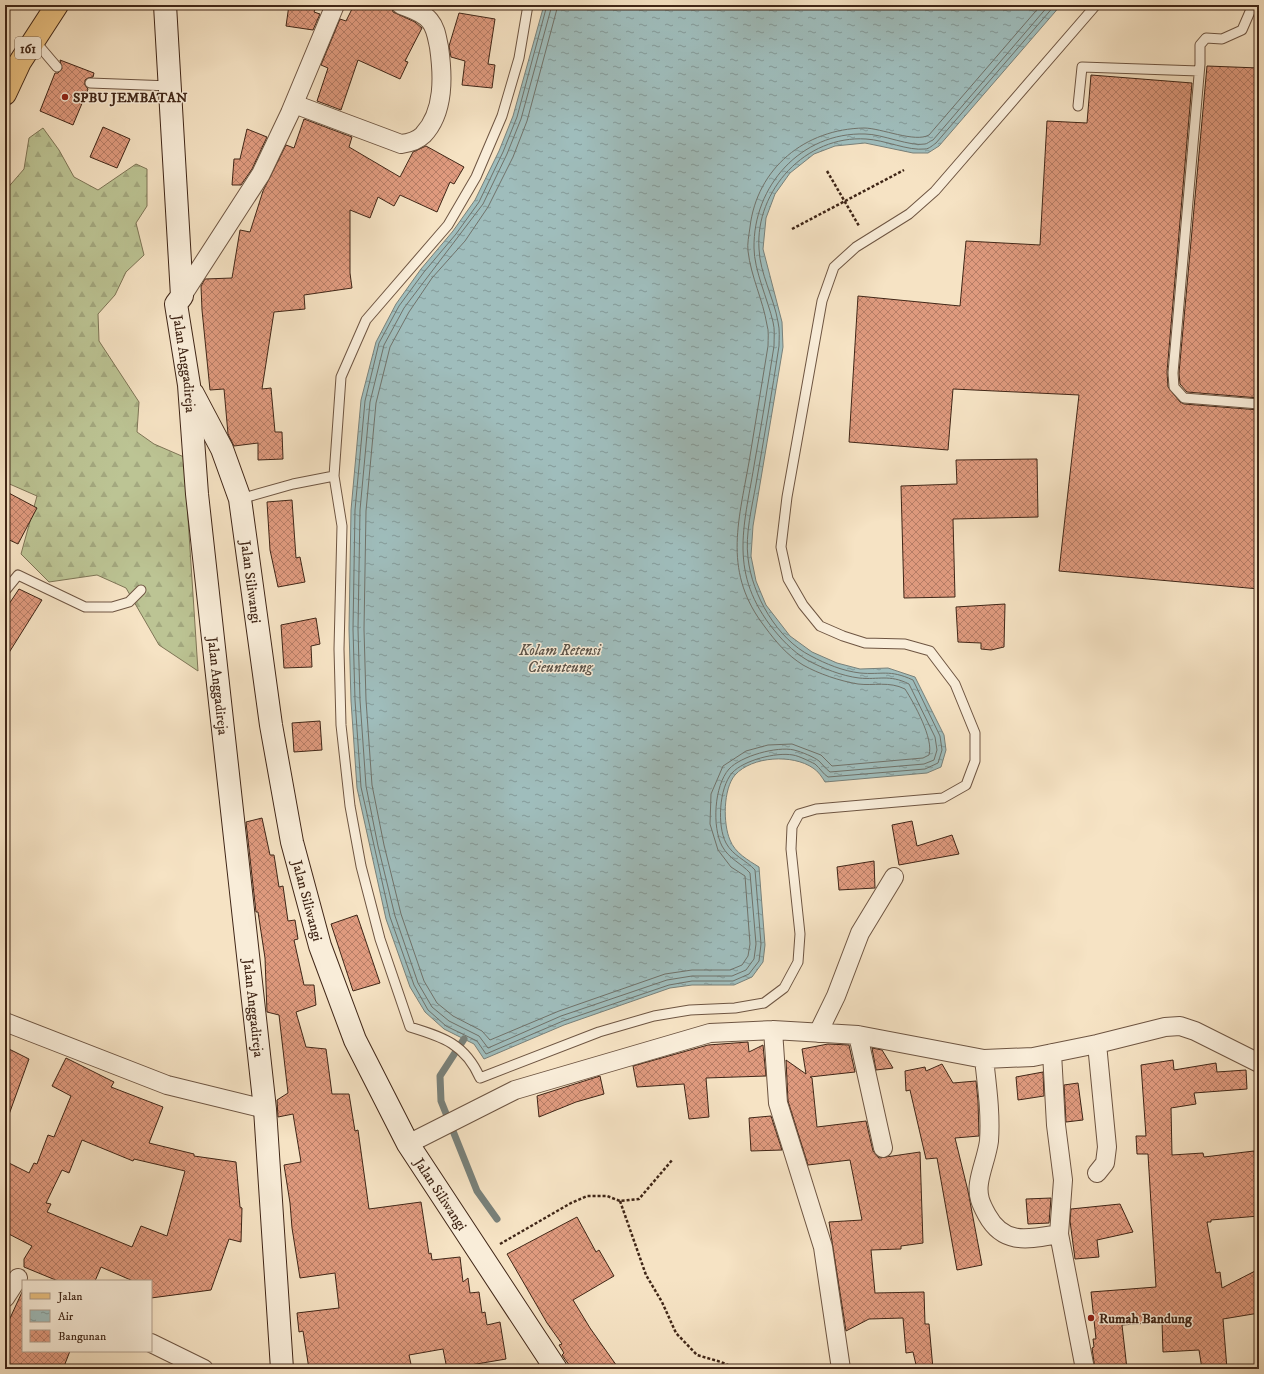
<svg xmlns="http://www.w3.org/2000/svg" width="1264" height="1374" font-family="'IM FELL DW Pica',serif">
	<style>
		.forest { fill: url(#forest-firs); stroke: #7e7556 }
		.water { fill: url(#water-ripples); stroke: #79817a }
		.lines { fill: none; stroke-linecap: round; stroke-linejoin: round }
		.shore { stroke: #70726a; stroke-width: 1 }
		.stream { stroke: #79817a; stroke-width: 7 }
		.building { fill: url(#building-cross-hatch); stroke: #402617; fill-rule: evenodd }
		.service-casing { stroke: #6e5542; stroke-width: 11 }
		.minor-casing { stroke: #6e5542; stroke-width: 20 }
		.secondary-casing { stroke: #402617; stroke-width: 24 }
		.primary-casing { stroke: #402617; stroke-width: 24 }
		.path { stroke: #402617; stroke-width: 2.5; stroke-dasharray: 3 2; stroke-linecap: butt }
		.service { stroke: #f9edd9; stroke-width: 9 }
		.minor { stroke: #f9edd9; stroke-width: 18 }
		.secondary { stroke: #f9edd9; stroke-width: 22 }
		.primary { stroke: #ebc282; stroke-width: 22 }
		.poi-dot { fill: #8f2418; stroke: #f9edd9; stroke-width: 1.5 }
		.labels { text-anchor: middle; stroke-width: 3; stroke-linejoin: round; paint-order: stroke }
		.shield { fill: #f9edd9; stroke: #786251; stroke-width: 1 }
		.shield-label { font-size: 13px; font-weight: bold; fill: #402617 }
		.poi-label { font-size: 14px; font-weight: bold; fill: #402617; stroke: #f9edd9; text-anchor: start }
		.street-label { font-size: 14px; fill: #402617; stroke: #f9edd9 }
		.water-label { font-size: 15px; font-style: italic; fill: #5c5349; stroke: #f9edd9 }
	</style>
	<defs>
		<pattern id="forest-firs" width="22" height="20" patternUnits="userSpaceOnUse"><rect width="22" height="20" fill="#bcc494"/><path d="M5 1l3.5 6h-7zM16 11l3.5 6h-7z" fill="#a3a87f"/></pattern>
		<pattern id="water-ripples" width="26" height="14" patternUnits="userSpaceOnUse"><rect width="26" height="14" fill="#9fbdbc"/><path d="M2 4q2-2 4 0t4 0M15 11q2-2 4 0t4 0" fill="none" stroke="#839998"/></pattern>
		<pattern id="building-cross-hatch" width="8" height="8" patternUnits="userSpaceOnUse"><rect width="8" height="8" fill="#df9a7e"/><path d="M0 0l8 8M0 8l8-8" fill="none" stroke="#b67d66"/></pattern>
	</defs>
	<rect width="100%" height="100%" fill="#f6e3c4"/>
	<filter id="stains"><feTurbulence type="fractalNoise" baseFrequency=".005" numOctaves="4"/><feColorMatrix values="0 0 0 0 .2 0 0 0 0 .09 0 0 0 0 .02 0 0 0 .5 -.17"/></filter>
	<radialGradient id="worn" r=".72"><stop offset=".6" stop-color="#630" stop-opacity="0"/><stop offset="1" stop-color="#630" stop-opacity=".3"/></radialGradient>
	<!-- forest -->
	<path class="forest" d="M43,128L59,150L74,177L98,190L136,164L147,169V206L136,223L144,255L126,272L115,295L98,314L99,341L139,402L137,432L154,444L184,457L198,671L159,645L126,588L97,575L49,582L21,554L37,496L5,482V191L24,169L29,138Z"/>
	<!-- water -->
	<path class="water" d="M544,5H1061L939,146L928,153H913L865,143L835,146L814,154L790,173L775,194L766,218L763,249L782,322L783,347L753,526L751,556L756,581L766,605L790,636L812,652L837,663L860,669L888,668L915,677L944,735L946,750L941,767L927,773L825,782C822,777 818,771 813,768C793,754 752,756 735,775C723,789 723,824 730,840C735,853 748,860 759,867L765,945L763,962L752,977L734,985H692L670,988L564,1025L484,1059L474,1044L444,1029L425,1012L410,987L386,919L357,788L351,701L349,629L351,510L361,400L376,342L396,304L421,269L453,231L475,200L499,151L513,116Z"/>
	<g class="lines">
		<!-- shore -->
		<path class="shore" d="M547,5L517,117L503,152L479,202L456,234L424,272L399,306L379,343L365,401L355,510L353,629L355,700L361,787L390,917L414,985L428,1010L446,1026L477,1041L486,1054L563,1021L669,985L692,981H733L749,974L759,961L761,944L755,870C746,860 733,856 726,843C717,826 719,788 732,773C744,760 776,752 793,755C799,756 809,761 815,764C820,768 823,774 828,777L925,769L938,763L942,750L940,736L913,680C889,669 882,675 860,673C843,671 826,664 811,656C777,639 752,595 748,558C745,534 752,507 756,484C764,438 772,392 779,346C779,339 780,330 778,322C774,298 760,274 759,249C755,190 806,135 866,139C885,140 908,151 925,149C929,149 933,145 936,143L1055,5
			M552,5L521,119L507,154L483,204L404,308L384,345L370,402L360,510L358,629L360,700L366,786L378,846L395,916L418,983L432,1007L449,1021L479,1036L488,1048L561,1016L667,980L692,976H732L746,970L754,959L756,944L750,873C741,863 729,859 722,846C712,827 714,786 729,769C741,756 777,746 794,750C802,752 814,757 819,761C823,765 826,769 830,772L924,764L934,760L937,750L935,737L909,684C889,674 879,680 859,678C842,676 822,668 807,660C792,651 781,639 770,625C728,569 745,523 755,460C762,422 768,384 774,346C774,338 775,329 773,322C768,300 754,270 754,248C753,186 801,132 865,134C882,134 911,147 925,144C927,144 930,141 933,140L1049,5
			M558,5L527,121L513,157L488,207L465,241L432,278L409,312L390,347L376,403L366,511L364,629L366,700L372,785L384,845L401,914L424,981L437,1003L453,1016L482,1031L490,1040L559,1011L665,974L692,970H730L742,965L748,956L750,944L745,876L731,867L718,850L710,824L711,794L723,766L746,751L768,745L792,744L821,755L832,766L923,758L929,755C934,739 914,703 905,689C889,681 874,686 858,684C840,681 819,674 803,665C787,655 776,642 765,627C723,573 738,524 749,462C755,423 762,385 768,346C768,339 769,331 767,325C763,300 751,277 748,251C747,244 749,235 750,227C757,168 805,129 864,128C881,128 915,143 929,135L1041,5"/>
		<!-- stream -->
		<path class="stream" d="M464,1039L440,1076L441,1101L477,1191L497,1219"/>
	</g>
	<!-- building -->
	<path class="building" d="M289,5H317L314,12L320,14L313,30L286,26Z
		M354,5H391L393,12L415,22L422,28L405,61L408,62L400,79L358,60L341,110L317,101L328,68L321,65L340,19L346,21Z
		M459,13L495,19L488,64L495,65L492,88L462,85L465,61L451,57L449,46Z
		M60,60L94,73L93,77L88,78L85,80V85L88,89L73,125L40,111L55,73H58L62,69Z
		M1207,66L1259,68V398L1187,392L1180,384L1179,373Z
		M1091,75L1192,83L1167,372L1168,387L1180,402L1184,404L1259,410V589L1059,571L1079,395L953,389L948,450L849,442L858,296L960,306L966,241L1040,245L1047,121L1087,123Z
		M304,119L352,137L349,147L400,177L413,152L426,146L464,167L454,184L450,182L437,212L400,195L394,206L378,197L370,218L350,210V273L352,288L304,295L305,309L274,312L262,389L271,388L275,432H282L283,459L258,460V443L234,446L228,434L224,389L210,390L202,310L201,286L205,279L232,278L240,230L250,232L263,191L286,145L294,148Z
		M103,127L130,139L117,168L90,157Z
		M247,129L267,137L252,169L241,185H232L234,159H240Z
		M1037,459L1038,517L953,519L955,597L904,598L901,486L957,484L956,460Z
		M5,491L37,508L18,544L5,538Z
		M292,500L296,558L300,557L305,582L278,587L270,550L267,502Z
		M19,589L42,600L5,659V610Z
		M1005,604L1004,647L991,650L981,649V643L958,642L956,607Z
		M316,618L320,644L311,646L312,667L284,668L281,625Z
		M320,721L322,750L294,752L292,723Z
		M262,818L270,855H274L279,887L283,886L288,921L295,920L298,939L294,940L304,985H314L316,1005L296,1012L306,1047L326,1049L332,1094H349L355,1131L358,1130L369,1209L421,1202L429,1254L431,1253L432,1260L460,1257L463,1282L468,1278L470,1293L479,1292L482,1313L485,1312L487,1325L500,1322L506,1359L447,1369L443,1349L409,1355L412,1369H309L303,1331L299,1332L297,1313L339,1308L335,1273L300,1278L292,1228L290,1203L284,1165L301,1162L293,1114L278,1117L277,1100L288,1093L279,1015L267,1012L265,958L258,912H256L246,822Z
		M912,821L917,846L952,835L959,854L899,865L892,825Z
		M874,861L875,888L839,890L837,867Z
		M357,915L380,983L353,991L331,924Z
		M748,1042L749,1052L763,1045L766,1076L706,1078L709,1117L689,1119L684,1084L637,1087L633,1066L708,1045Z
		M828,1044L849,1045L855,1072L810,1077L812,1078L817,1127L866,1121L873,1151L879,1158L920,1152L923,1243L901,1246V1249L871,1250L875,1293L924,1292L925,1324H929L933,1369H917L913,1352L906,1353L903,1318L869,1319L846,1331L829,1222L862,1220L850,1160L808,1165L788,1101L786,1060L806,1074L802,1049Z
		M5,1047L29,1059L7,1120L5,1119Z
		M872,1048L882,1050L893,1068L876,1070Z
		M66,1058L114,1082L111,1087L163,1107L149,1143L194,1154V1156L236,1162L240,1207L242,1208L241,1242L229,1239L211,1290L151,1298V1281H133L101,1267L95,1281H58L24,1267V1259L32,1246L5,1232V1161L29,1173L34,1163L37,1164L48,1135L54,1137L71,1096L52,1086ZM82,1140L133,1161L134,1159L185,1171L167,1236L141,1226L132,1247L47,1212L51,1204L46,1203L62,1170L69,1173Z
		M1173,1060L1174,1070L1216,1063L1217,1072L1246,1070L1247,1089L1194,1093L1196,1104L1171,1108L1172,1155L1203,1153L1204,1157L1254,1151L1257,1175H1254L1259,1216L1211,1220V1222H1207L1216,1273L1220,1272L1222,1288L1259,1269V1313L1223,1319L1227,1369H1202L1199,1350L1163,1352L1162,1322L1122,1325L1127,1369H1095L1092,1348L1094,1347L1093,1339H1096L1091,1292L1156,1287L1148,1154H1137L1136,1136H1146L1141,1065Z
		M942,1064L953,1083L976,1081L978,1101L979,1136L955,1138L968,1191L982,1265L957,1270L937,1158L926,1159L910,1090L906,1091L905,1071L925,1067L926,1071Z
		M1043,1072L1044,1096L1018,1100L1016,1077Z
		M600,1076L604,1094L576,1102L539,1117L537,1096Z
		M1078,1083L1083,1120L1066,1122L1064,1085Z
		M771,1116L782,1150L751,1151L749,1118Z
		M1051,1198L1049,1223L1028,1224L1026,1199Z
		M1120,1204L1133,1232L1097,1240L1099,1257L1075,1259L1070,1221L1071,1209Z
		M577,1217L596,1252L599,1250L614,1276L573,1300L590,1328L619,1369H572L562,1355L564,1353L559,1345L562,1344L547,1323L507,1254Z
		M23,1290V1351H70L63,1369H36L21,1364L18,1369H5V1329Z"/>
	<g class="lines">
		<!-- service casing -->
		<g class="service-casing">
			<path id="service" d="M528,5L519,58L502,116L476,177L448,225L366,320L341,377L334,476L342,526L339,649L341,725L350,806L361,866L380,939L410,1027C443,1037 465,1044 480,1078L599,1032L654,1016L690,1010L735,1008L764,1003L784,988L798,962L800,934L791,849L792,827L799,814L816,809L943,798L966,785L975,761V733L955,684L930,651L905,644L865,643L843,636L820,626L803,605L788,579L781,547L787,497L822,301L834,267L856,247L909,214L935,191L1096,5
				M1252,7L1242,30L1222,39L1206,38L1200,45V64L1173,373L1174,387L1184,398L1259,404
				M34,40L57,67
				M90,83L171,86
				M1078,106L1082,67L1199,71
				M240,499L293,484L334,476
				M5,591L18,575L85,607H112L129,602L141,590"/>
		</g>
		<!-- minor casing -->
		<g class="minor-casing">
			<path id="minor" d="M294,104L401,144C409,143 417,141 423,135C445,112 443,75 439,47C437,38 436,28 430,21C423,12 411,9 401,5
				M182,296L261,174L290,113L335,5
				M5,1022L167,1085L265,1109
				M773,1030L778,1103L823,1247L841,1369
				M818,1033L836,996L860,933L894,877
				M858,1035L883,1148
				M1097,1044L1107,1147L1105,1163L1097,1173
				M1052,1053L1056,1125L1063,1180L1059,1234L1085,1369
				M984,1059C987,1086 991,1114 989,1141C987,1156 981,1169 979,1183C977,1196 981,1204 987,1215C1004,1246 1029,1239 1059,1234
				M408,1144L515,1090L710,1033L773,1030L858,1035L984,1059L1033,1057L1097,1044L1165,1027L1180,1026L1195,1031L1259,1063
				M5,1298L18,1278
				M151,1343L204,1369"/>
		</g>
		<!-- secondary casing -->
		<g class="secondary-casing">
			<g id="secondary">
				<path id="s1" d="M165,5L182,296L176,304L189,385L197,494L265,1109L282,1369"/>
				<path id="s2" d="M193,394L222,449L240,499L271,725L292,842L320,946L355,1040L408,1144L556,1369"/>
			</g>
		</g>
		<!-- primary casing -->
		<g class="primary-casing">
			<path id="primary" d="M5,94L20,62L57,5"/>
		</g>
		<!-- path -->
		<path class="path" d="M827,171L859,226
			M792,229L904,170
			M620,1201L646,1275L662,1302L676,1333L697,1355L721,1362L737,1369
			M500,1244L571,1203L587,1196H607L620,1201L639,1199L673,1159"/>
		<!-- service -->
		<use href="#service" class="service"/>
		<!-- minor -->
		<use href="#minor" class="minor"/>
		<!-- secondary -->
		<use href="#secondary" class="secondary"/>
		<!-- primary -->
		<use href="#primary" class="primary"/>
	</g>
	<!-- markers -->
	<g class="poi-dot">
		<circle cx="65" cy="97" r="4"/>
		<circle cx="1091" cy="1318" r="4"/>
	</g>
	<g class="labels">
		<!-- shield labels -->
		<rect class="shield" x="15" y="37" width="26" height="22" rx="3"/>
		<g class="shield-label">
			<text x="28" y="53">161</text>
		</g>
		<!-- poi labels -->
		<g class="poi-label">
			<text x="73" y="102">SPBU JEMBATAN</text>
			<text x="1099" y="1323">Rumah Bandung</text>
		</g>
		<!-- street labels -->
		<g class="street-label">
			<text dy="5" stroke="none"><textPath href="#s1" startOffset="362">Jalan Anggadireja</textPath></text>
			<text dy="5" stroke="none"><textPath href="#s2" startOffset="199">Jalan Siliwangi</textPath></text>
			<text dy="5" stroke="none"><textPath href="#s1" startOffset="686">Jalan Anggadireja</textPath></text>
			<text dy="5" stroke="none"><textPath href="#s2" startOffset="523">Jalan Siliwangi</textPath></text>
			<text dy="5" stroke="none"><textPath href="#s1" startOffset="1010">Jalan Anggadireja</textPath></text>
			<text dy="5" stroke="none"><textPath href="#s2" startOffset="847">Jalan Siliwangi</textPath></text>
		</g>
		<!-- water labels -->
		<g class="water-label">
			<text x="560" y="655">Kolam Retensi<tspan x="560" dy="17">Cieunteung</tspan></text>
		</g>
	</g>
	<!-- margin -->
	<rect width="1264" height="1374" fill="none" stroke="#f6e3c4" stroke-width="20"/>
	<rect x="6" y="6" width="1252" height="1362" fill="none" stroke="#402617" stroke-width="2"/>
	<rect x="10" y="10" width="1244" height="1354" fill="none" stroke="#402617"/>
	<!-- legend -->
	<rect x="22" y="1280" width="130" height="72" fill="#f9edd9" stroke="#af9d8b"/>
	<rect x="30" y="1293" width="20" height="6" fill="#ebc282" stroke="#af9d8b"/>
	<text x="58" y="1300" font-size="12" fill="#402617">Jalan</text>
	<rect x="30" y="1310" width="20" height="12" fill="url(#water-ripples)" stroke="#af9d8b"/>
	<text x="58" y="1320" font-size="12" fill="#402617">Air</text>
	<rect x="30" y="1330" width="20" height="12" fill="url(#building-cross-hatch)" stroke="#af9d8b"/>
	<text x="58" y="1340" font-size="12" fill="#402617">Bangunan</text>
	<rect width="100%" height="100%" filter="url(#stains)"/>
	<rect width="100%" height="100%" fill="url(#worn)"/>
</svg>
